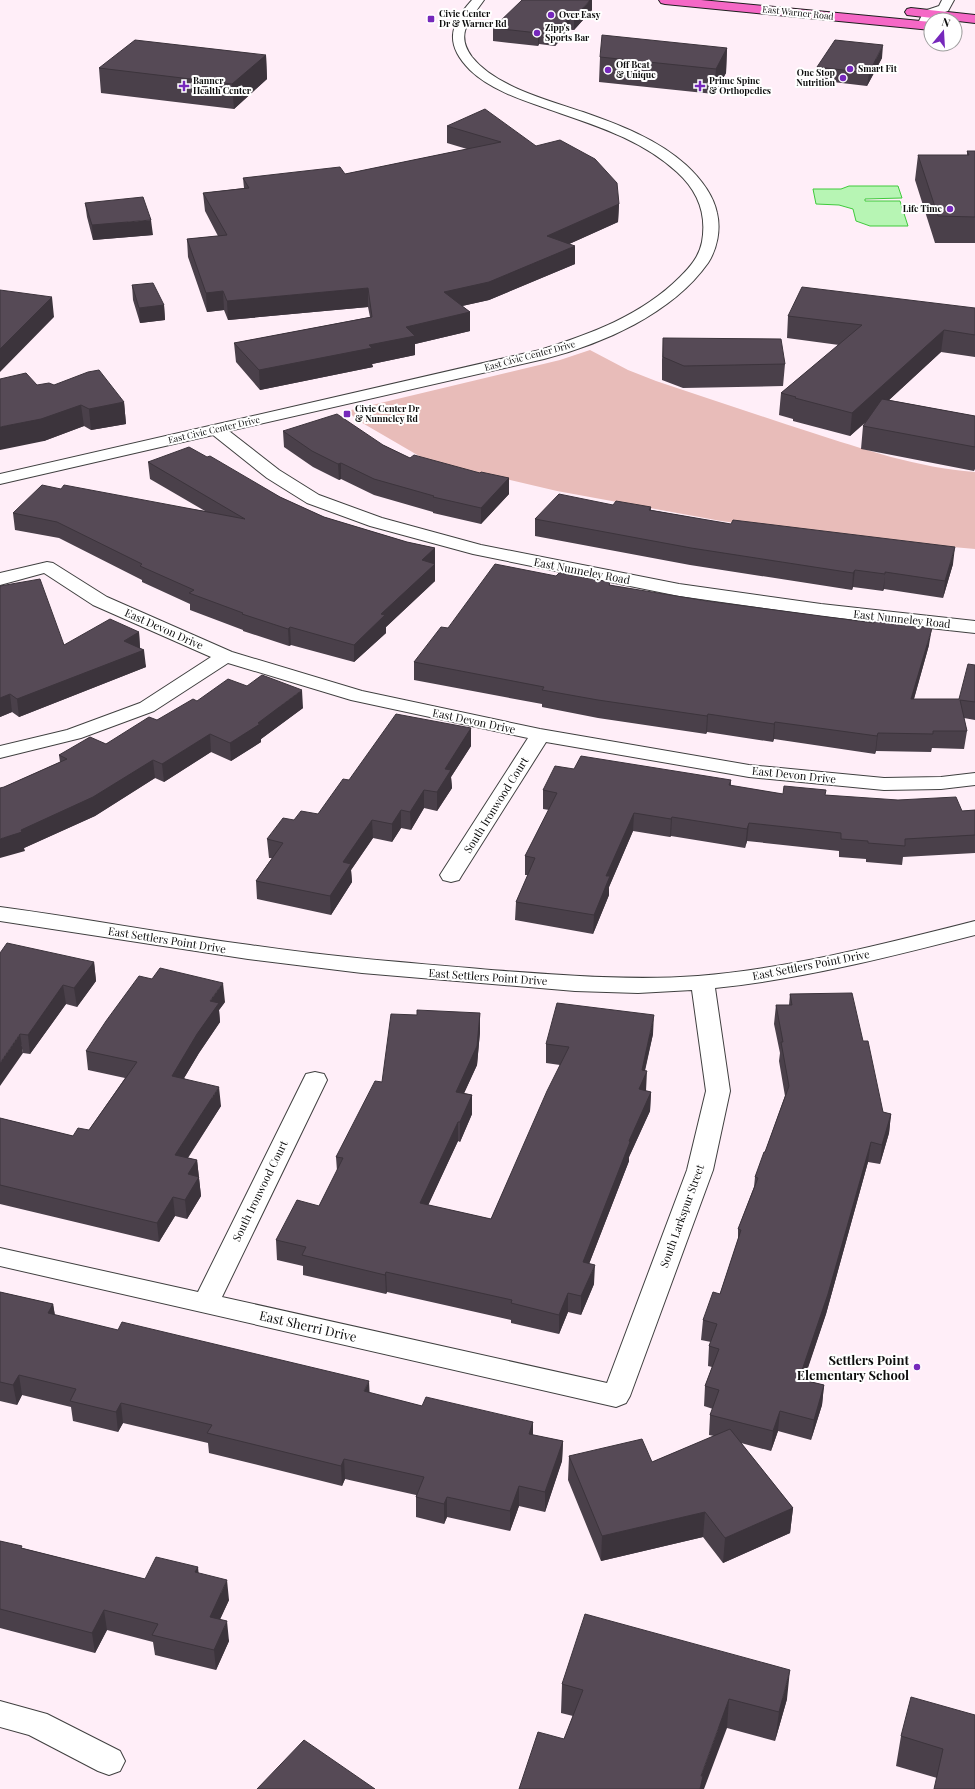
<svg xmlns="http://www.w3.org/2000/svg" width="975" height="1789" font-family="'Playfair Display',serif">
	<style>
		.green { fill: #e8bcb9 }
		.water { fill: #b7f5b4; stroke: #40ca3d }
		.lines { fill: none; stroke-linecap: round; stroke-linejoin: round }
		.minor-casing { stroke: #404040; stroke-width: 2 }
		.major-casing { stroke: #1e1e1e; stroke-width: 2 }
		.minor { fill: #fff; fill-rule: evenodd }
		.major { fill: #f568c6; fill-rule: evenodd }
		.wall { fill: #4a404a }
		.shaded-wall { fill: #3c343c }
		.building { fill: #564a56; stroke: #3c343c }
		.poi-dot { fill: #7628bb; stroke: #fff; stroke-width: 1.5 }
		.labels { text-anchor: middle; stroke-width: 4; stroke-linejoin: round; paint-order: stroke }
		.far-street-label { font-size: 9px; fill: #0d0d0d; stroke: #fff }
		.far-poi-label { font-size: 9px; font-weight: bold; fill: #0d0d0d; stroke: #fff; text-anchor: start }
		.street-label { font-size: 11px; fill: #0d0d0d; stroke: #fff }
		.near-street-label { font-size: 13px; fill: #0d0d0d; stroke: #fff }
		.near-poi-label { font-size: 13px; font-weight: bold; fill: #0d0d0d; stroke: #fff; text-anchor: end }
	</style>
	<rect width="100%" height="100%" fill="#ffeef8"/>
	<!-- green -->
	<path class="green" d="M590,350L628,370L656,381C707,398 758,415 810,432C863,449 918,468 975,472V549L842,537L721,521L557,491L426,460L359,421L347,411L560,360Z"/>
	<!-- water -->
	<path class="water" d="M849,186H898L902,198L865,199V201H900L908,226H870L856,221L853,209L839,205L816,204L813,189H841Z"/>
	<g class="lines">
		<!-- minor casing -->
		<g class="minor-casing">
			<path id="minor" d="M472,0H484C471,19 454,33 472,57C496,87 548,100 583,112C620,125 657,139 686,165C700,178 713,194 717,213C721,230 717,249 708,263C672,314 602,344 544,359L229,431L279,470L319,495L382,518L481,545L679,584L821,604L975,621V633L821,616L679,596L473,554L370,526L307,503L267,478L213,435L0,484V474L540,350C590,334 641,316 680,277C690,267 699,257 702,242C707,214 698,191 677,172C641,139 594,125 548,109C522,100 491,90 470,70C445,45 449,25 472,0Z
				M942,0H954L948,11L933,16L927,28H919L917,25L924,11L939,6Z
				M47,562L53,563L107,597L232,652L362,691L540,729L749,765L884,778L941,777L975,773V785L941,789L884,790L749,777L546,742L462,875L459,880L451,882L443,880L440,875L528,738L351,700L228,663L154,711L81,738L0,758V746L67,730L140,703L211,657L93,605L44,573L0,585V573Z
				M0,907C83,918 166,934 250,945C330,957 410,963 491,970C560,975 629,981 698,976C792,968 884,944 975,921V935C889,957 803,979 715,988L730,1091L713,1170L630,1396L626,1403L616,1407L0,1266V1248L198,1292L303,1080L306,1074L315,1072L324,1074L327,1080L222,1297L607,1383L687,1170L706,1091L692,990L638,993L575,991L362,973L248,959L0,921Z
				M0,1701L47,1714L120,1751L125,1761L120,1771L109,1775L98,1771L29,1735L0,1727Z"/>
		</g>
		<!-- major casing -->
		<g class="major-casing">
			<path id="major" d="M659,0H701L931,22V30L665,4L661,3Z
				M911,8L975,15V23L907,15L905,12L907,9Z"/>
		</g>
		<!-- minor -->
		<use href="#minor" class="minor"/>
		<!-- major -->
		<use href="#major" class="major"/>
	</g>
	<!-- wall -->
	<path class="wall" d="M592,10L574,30H569L555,46L539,44L538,46L493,41V28Z
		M727,48L726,73L714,94L599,82L600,57Z
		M266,55L267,79L234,109L101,93L99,68Z
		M882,58L867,86L816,80L817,67Z
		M447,126L536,146L619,204L618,222L569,244L575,264L489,300L462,306L470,312V331L415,344V355L372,364L373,367L260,390L236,362L234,343L370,317L368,307L228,320L224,310L207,312L188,257L187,239L218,236L205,211L203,193L244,188L243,178L345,174L467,149L447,143Z
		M967,151H975V243H935L915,180L918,155H967Z
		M85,203L153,235L93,240L87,217Z
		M132,285L164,305L165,320L140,323L133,300Z
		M975,308V357L941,352L889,400L975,416V469L974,471L861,449L863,426L866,422L850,436L793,421V419L779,415L781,393L839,345L787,338L788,316Z
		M663,338L785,364L783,386L683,388L662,380V360Z
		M37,385H54L124,402L126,424L91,430L84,426L44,441Z
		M283,431L383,445L410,458L480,473L509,478V494L481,524L433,513V512L374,495L341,479L339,480L313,467L284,447Z
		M207,457L280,497L324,517L407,542L435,548V581L386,627V633L354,662L291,645L289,646L243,631V630L190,610V604L142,582V580L59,538L15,530L13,513L61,489L205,511L150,479L148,462Z
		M613,505L651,507V510L953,564L943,598L884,589L883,591L853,587L852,590L690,565L535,536V519Z
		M556,576L610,582V585L929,645L914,699H959L975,665V720L964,718L967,731L964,749L932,748L931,752L876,751L875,754L774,739L773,742L707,732L706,734L598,718L542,707V704L414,680V662L448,628Z
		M0,586L64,645L139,632L140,648L146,667L19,717L12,712L0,717Z
		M197,701L303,708L261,739V742L231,761L211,752L164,782L155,778L95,816L24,848L25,851L4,787L60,762L59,755L106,744L157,720Z
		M471,728V746L451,777L452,788L437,811L424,808L411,830L401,828L392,842L373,838L351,870L352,882L331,915L257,899L256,881L272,858H269L267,839L294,820L318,814L349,780Z
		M574,769L731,780V786L783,794L826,795L962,811L975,810V853L903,857L902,865L866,862V859L839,857V851L747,841L745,848L671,836L670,837L633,831L609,887V895L593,934L515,920L516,902L528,875H525V856L549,810L543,809V790Z
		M0,953L94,962L96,981L77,1007L66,1004L30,1054L23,1053Z
		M790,994L863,1041L883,1112L891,1114L889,1133L880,1164L868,1162L826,1314L804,1380L824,1385L822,1405L811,1440L778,1431L771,1451L741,1443L793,1508L790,1533L723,1563L703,1537L601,1561L568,1480L569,1456L652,1462L714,1436L709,1435L710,1415L713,1409L704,1406L705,1386L712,1367L708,1366L709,1346L711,1342L701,1340L703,1320L720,1294L738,1239V1229L754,1187L755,1177L765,1152L785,1096L779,1061L780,1053L774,1024L776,1005H789Z
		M225,1002L219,1010L220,1022L199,1053L184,1078L221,1106L188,1158L197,1160L201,1196L187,1219L175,1216L159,1242L0,1204V1118L73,1136L89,1130L125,1078L88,1070L86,1051Z
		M480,1032L477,1065L464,1093L472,1095V1114L460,1142L458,1141L428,1205L491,1219L560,1065L546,1063V1044L653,1034L645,1071L646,1091L651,1092L650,1111L629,1157V1161L589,1264L594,1284L581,1315L568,1312L559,1334L511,1323V1320L387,1292L386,1294L303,1275V1266L277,1260L276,1240L319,1206L337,1171L336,1157L382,1082Z
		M0,1292L53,1304L55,1315L422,1406L533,1422V1435L563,1441L562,1461L545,1512L519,1506L510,1531L447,1517L444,1524L416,1517V1495L345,1479L342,1486L258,1465L209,1453L208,1443L123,1423L118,1432L73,1421L71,1407L22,1395L17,1405L0,1401Z
		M0,1541L22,1548L145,1579L198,1567V1573L229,1600L220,1619L229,1641L216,1670L155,1655L153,1642L107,1630L95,1653L0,1628Z
		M562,1684L787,1699L775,1741L727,1728L564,1739L573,1716L561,1713Z
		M975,1715L937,1778L896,1766L901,1736Z"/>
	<!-- shaded-wall -->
	<path class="shaded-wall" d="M590,0H592V10L574,30V18Z
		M570,17L569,30L555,46V33Z
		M540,31L539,44L538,46V33Z
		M883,45L882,58L867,86L869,73Z
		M727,48L726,73L714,94L716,69Z
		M266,55L267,79L234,109L232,84Z
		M619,204L618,222L547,254V236Z
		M151,220L153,235L93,240L92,225Z
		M575,246V264L489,300L444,310V292Z
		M368,288V307L228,320L227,301Z
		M223,291L224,310L207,312L206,293Z
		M52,297L54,317L0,372V349Z
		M164,305L165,320L140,323L139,308Z
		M470,312V331L415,344V355L372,364L373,367L260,390L259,370L369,345L406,327Z
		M944,330L941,352L850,436L852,413Z
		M124,402L126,424L91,430L89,409Z
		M81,405L84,426L44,441L0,450V427Z
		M341,463V479L339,480L338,464Z
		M509,478V494L481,524V508Z
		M955,547L953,564L943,598L945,581Z
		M435,548V581L386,627V633L354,662V645L381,614L422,560Z
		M855,570L853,587L852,590L853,573Z
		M885,572L884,589L883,591L885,574Z
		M290,627L291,645L289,646L288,629Z
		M932,628L929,645L909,716L911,699Z
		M139,632L140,649L144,650L146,667L19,717L17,699Z
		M302,690L303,708L261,739V742L231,761L230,743Z
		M10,694L12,712L0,717V698Z
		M708,714L707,732L706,734L707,716Z
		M775,722L774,739L773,742L774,724Z
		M471,728V746L451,777L452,788L437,811V792L445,769Z
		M878,733L876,751L875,754L877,736Z
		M210,734L211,752L164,782L162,764Z
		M153,760L155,778L95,816L24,848L25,851L0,858V839L21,830Z
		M424,790V808L411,830L410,812Z
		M401,810V828L392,842V824Z
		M634,813L633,831L609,887V895L593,934L594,915L606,876Z
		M672,817L671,836L670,837L671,819Z
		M372,820L373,838L351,870L352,882L331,915L330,896L343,862Z
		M749,823L747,841L745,848L747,829Z
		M94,962L96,981L77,1007L74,988Z
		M223,983L225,1002L219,1010L220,1022L199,1053L174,1095L172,1076L210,1001Z
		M63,985L66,1004L30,1054L28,1035Z
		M480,1013V1032L477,1065L456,1111V1092Z
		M654,1015L653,1034L642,1082L647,1071L646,1091L639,1089L642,1070Z
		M20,1034L23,1053L0,1086V1063Z
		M219,1087L221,1106L177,1174L175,1155Z
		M651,1092L650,1111L629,1157V1161L582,1282L583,1262L629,1141Z
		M472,1095V1114L460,1142V1122Z
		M891,1114L889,1133L880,1164L882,1145Z
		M458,1122V1141L420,1223V1203Z
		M871,1142L868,1162L826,1314L797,1399L799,1379Z
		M197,1160L201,1196L187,1219L185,1200L188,1174Z
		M173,1197L175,1216L159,1242L157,1223Z
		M595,1265L594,1284L581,1315V1296Z
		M386,1272L387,1292L386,1294L385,1275Z
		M568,1293V1312L559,1334V1315Z
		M53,1304L56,1324L48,1313Z
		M19,1375L22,1395L17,1405L13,1385Z
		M369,1381L370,1401L364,1391Z
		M824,1385L822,1405L811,1440L814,1420Z
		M121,1403L123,1423L118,1432L116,1412Z
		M780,1411L778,1431L771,1451L773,1431Z
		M533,1422V1442L529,1434Z
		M563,1441L562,1461L545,1512V1492Z
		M344,1459L345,1479L342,1486L341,1466Z
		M519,1486V1506L510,1531V1511Z
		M447,1497V1517L444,1524V1504Z
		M793,1508L790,1533L723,1563L725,1538Z
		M705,1512L703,1537L601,1561L602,1536Z
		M198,1567L200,1587L195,1572Z
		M227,1580L229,1600L212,1637L210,1617Z
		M104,1610L107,1630L95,1653L92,1633Z
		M227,1621L229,1641L216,1670L214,1650Z
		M790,1670L787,1699L775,1741L779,1712Z
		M729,1699L727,1728L704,1789H700L701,1776Z"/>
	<!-- building -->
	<path class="building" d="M522,0H590L574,18L570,17L555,33L540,31L538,33L493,28Z
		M602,35L727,48L716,69L600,57Z
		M135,40L266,55L232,84L99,68Z
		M835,40L883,45L869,73L817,67Z
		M485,109L536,146L560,140L595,159L617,183L619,204L547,236L575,246L489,282L444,292L470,312L406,327L415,336L369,345L372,348L259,370L234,343L372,317L368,288L227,301L223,291L206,293L187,239L227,235L203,193L249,188L243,178L340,167L345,174L501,142L447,126Z
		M967,151H975V217L938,216L918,155H969Z
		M143,197L151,220L92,225L85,203Z
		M153,283L164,305L139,308L132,285Z
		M802,287L975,308V335L944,330L852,413L795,398L796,397L781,393L862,325L788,316Z
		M0,290L52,297L0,349Z
		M663,338L781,339L785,364L684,366L663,357Z
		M99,370L124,402L89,409L81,405L41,419L0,427V379L26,373L37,385L49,383L54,385L88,372Z
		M882,399L975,416V447L863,426Z
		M337,414L383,445L410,458L414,455L480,473L481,472L509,478L481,508L433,497L434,496L374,479L341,463L338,464L312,451L283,431Z
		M189,447L207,457L210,456L280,497L324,517L407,542L435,548L422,560L435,564L381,614L385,615L354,645L290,627L288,629L242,614L243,613L189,593L194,590L140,566L142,564L57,522L13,513L42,485L61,489L64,485L245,519L148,462Z
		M559,494L613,505L616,501L651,507L649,510L731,524L733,520L955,547L945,581L885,572V574L855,570L853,573L691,548L535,519Z
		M495,564L556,576L559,573L610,582L609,585L707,601L874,623L875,620L932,628L911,699H959L968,664L975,665V702L960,700L967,731H933V734L878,733L877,736L775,722L774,724L708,714L707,716L598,700L542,690L544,687L414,662L441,627L448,628Z
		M40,579L64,645L110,619L139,632L124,641L144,650L17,699L10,694L0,698V586Z
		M262,675L302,690L258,723L260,724L230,743L210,734L162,764L153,760L93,797L21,830L22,832L0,839V788L4,787L67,759L59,755L90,737L106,744L149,717L157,720L193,699L197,701L228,679L247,686Z
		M396,714L471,728L445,769L451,770L437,792L424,790L410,812L401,810L392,824L372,820L343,862L351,864L330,896L256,881L283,843L267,839L283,818L294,820L301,811L318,814L343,779L349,780Z
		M581,756L731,780L729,785L783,794L784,786L826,790L825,795L898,800L956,797L962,811L975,810V835L905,839V846L868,843V841L841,839V833L749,823L747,829L672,817L671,819L634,813L606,876H610L594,915L516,902L535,858L525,856L557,793L543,790L555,766L574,769Z
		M7,943L94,962L74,988L63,985L28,1035L20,1034L0,1063V953Z
		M160,968L223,983L210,1001L219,1003L197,1034L172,1076L219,1087L175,1155L197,1160L188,1174L199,1177L185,1200L173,1197L157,1223L0,1185V1118L73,1136L78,1128L89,1130L137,1062L86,1051L106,1021L139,976L152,979Z
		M852,993L863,1041H868L883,1112L891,1114L882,1145L871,1142L828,1294L799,1379L824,1385L814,1420L780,1411L773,1431L710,1415L719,1390L705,1386L719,1349L709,1346L717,1324L703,1320L713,1292L720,1294L741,1230L738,1229L758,1178L755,1177L764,1152H765L789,1086L781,1042H783L776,1005H792L790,994Z
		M557,1003L654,1015L642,1070L647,1071L639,1089L651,1092L629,1141L630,1142L583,1262L595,1265L581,1296L568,1293L559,1315L511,1303L512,1300L386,1272L385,1275L302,1255L306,1247L276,1240L297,1200L319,1206L343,1158L336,1157L375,1081L382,1082L391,1014L417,1015V1010L480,1013L477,1046L456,1092L472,1095L460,1122H458L420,1203L491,1219L547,1091L569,1047L546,1044Z
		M0,1292L53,1304L48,1313L118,1330L122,1322L369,1381L364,1391L422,1406L426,1397L533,1422L529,1434L563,1441L545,1492L519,1486L510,1511L447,1497L444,1504L416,1497L424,1477L344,1459L341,1466L256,1445L207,1433L212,1425L121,1403L116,1412L70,1401L76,1389L19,1375L13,1385L0,1382Z
		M730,1429L793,1508L725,1538L705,1512L602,1536L569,1456L642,1439L652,1462Z
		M0,1541L22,1546L21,1548L145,1579L156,1557L198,1567L195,1572L227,1580L210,1617L227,1621L214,1650L152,1635L158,1624L104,1610L92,1633L0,1609Z
		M585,1614L790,1670L779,1712L729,1699L701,1776H703L700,1789H519L538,1732L564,1739L583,1690L562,1684Z
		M911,1697L975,1715V1789H934L943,1749L901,1736Z
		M304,1740L375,1789H257Z"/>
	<!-- markers -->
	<g class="poi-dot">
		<circle cx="551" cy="15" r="4"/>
		<rect x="427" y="15" width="8" height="8" rx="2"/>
		<circle cx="537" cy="33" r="4"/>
		<circle cx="850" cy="69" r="4"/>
		<circle cx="608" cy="70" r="4"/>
		<circle cx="843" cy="78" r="4"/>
		<path d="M182 80h4v4h4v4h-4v4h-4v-4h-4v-4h4z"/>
		<path d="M698 80h4v4h4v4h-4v4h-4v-4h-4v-4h4z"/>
		<circle cx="950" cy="209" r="4"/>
		<rect x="343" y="410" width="8" height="8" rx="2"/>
		<circle cx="917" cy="1367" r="4"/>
	</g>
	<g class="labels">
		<!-- far-street labels -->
		<g class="far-street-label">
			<text transform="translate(798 13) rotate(6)" y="3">East Warner Road</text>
			<text transform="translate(530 356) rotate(-15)" y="3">East Civic Center Drive</text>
			<text transform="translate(214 430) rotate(-13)" y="3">East Civic Center Drive</text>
		</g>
		<!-- far-poi labels -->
		<g class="far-poi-label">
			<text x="439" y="17">Civic Center<tspan x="439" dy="10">Dr &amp; Warner Rd</tspan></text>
			<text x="559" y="18">Over Easy</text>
			<text x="545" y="31">Zipp's<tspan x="545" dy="10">Sports Bar</tspan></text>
			<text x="616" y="68">Off Beat<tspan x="616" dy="10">&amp; Unique</tspan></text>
			<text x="858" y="72">Smart Fit</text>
			<text x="835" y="76" text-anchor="end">One Stop<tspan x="835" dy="10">Nutrition</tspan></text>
			<text x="193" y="84">Banner<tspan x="193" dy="10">Health Center</tspan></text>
			<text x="709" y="84">Prime Spine<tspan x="709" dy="10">&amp; Orthopedics</tspan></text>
			<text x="942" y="212" text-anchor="end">Life Time</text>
			<text x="355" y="412">Civic Center Dr<tspan x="355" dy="10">&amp; Nunneley Rd</tspan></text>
		</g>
		<!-- street labels -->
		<g class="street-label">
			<text transform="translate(582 571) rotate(11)" y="4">East Nunneley Road</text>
			<text transform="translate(902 619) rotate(6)" y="4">East Nunneley Road</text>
			<text transform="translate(164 629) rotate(24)" y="4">East Devon Drive</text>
			<text transform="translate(474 721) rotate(12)" y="4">East Devon Drive</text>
			<text transform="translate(794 775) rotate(6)" y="4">East Devon Drive</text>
			<text transform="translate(496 805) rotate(-58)" y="4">South Ironwood Court</text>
			<text transform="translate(167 940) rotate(9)" y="4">East Settlers Point Drive</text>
			<text transform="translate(811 965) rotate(-11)" y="4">East Settlers Point Drive</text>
			<text transform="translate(488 977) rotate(4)" y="4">East Settlers Point Drive</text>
			<text transform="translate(260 1191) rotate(-64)" y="4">South Ironwood Court</text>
			<text transform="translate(682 1216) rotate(-70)" y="4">South Larkspur Street</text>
		</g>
		<!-- near-street labels -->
		<g class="near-street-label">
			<text transform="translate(308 1326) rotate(13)" y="5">East Sherri Drive</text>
		</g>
		<!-- near-poi labels -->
		<g class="near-poi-label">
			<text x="909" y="1365">Settlers Point<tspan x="909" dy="15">Elementary School</tspan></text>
		</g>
	</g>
	<!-- north arrow -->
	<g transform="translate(943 32) rotate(18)"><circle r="19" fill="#ffffff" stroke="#9e9e9e"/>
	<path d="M0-3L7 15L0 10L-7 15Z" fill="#7628bb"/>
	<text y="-6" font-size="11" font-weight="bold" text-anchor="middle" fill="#0d0d0d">N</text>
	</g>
</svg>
